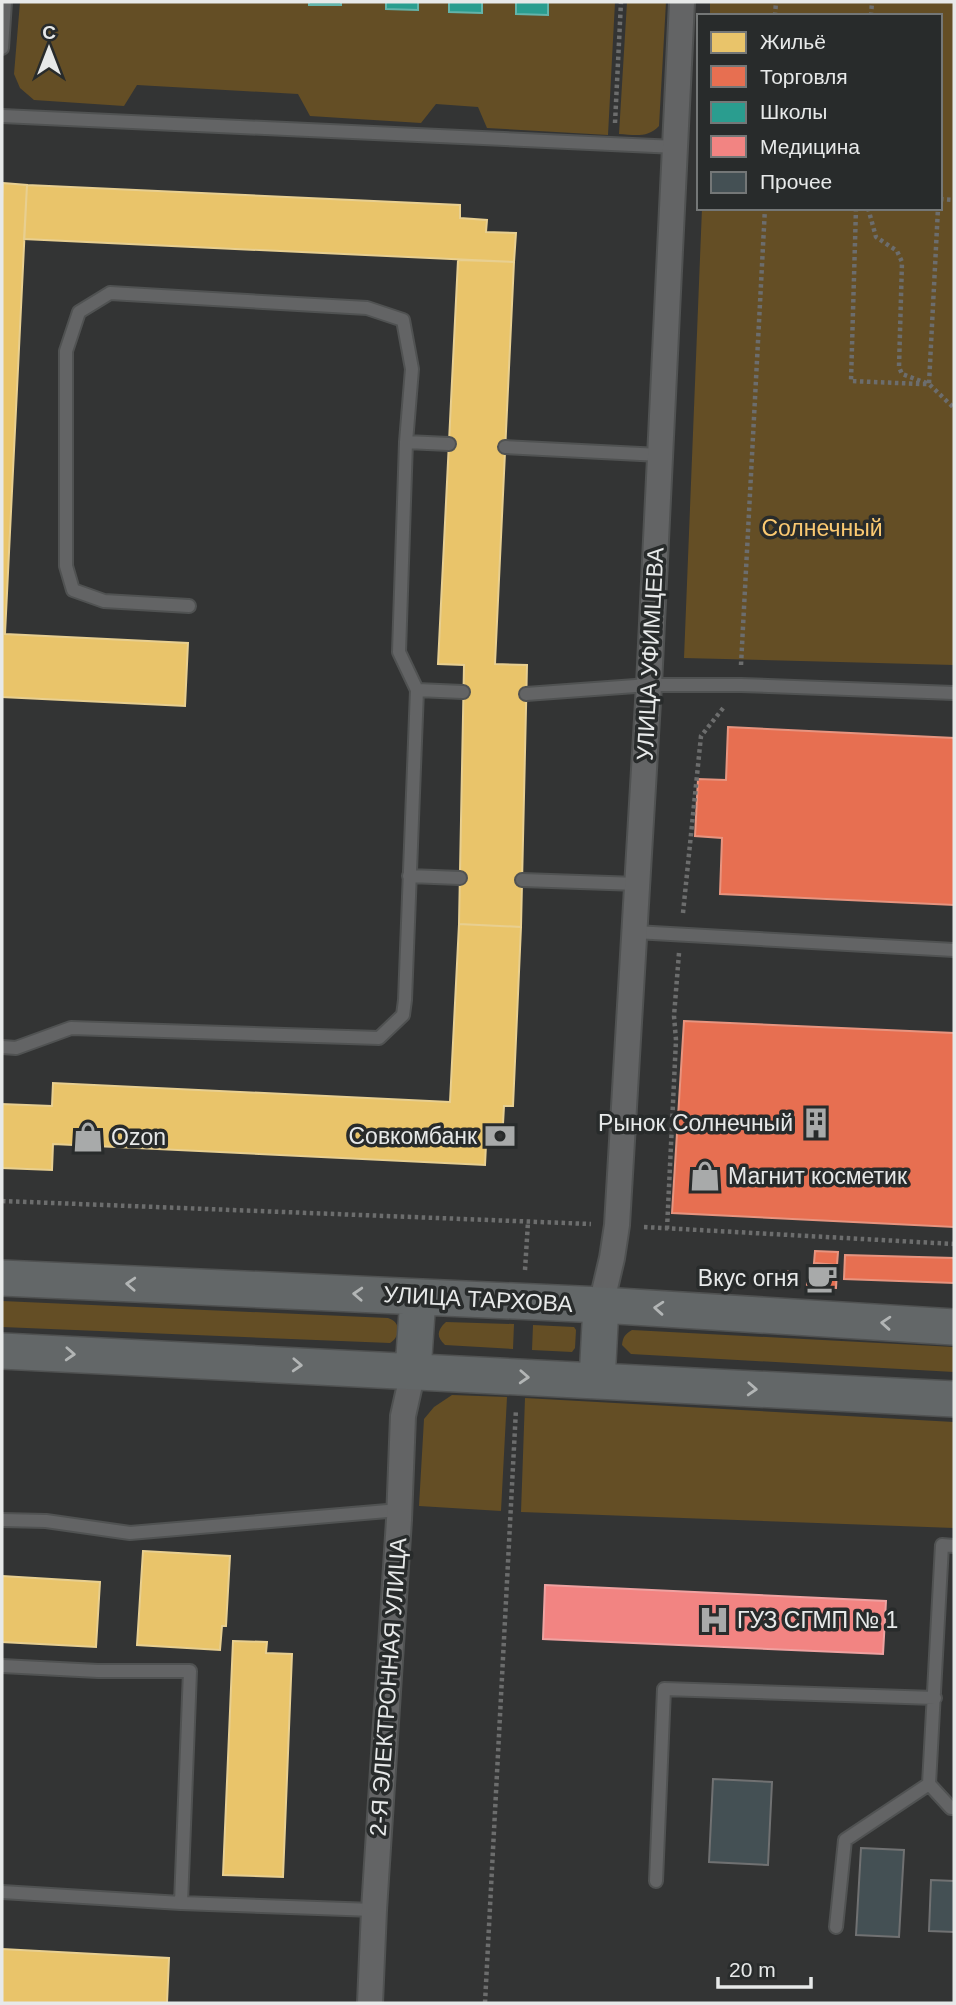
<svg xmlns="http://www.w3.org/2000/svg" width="956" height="2005" font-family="Helvetica,sans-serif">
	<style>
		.green { fill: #644e25 }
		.homes { fill: #e9c46a; stroke: #e8cf90; stroke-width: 2 }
		.shops { fill: #e76f51; stroke: #e7947f; stroke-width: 2 }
		.schools { fill: #2a9d8f; stroke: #63b4aa; stroke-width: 2 }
		.health { fill: #f28482; stroke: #efa2a1; stroke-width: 2 }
		.building { fill: #445054; stroke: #707172; stroke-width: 2 }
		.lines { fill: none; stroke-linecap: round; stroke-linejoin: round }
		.lane-casing { stroke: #505252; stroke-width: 16 }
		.street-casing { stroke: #505252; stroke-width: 28 }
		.secondary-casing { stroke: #505252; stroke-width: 38 }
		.path { stroke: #6c6d6d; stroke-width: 4.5; stroke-dasharray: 3.5 3.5; stroke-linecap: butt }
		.lane { stroke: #636465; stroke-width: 12 }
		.street { stroke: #636465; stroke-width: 24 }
		.secondary { stroke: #636768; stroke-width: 35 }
		.oneway { stroke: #b2b5b5 }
		.labels { text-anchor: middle; stroke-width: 7; stroke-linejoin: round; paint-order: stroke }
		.park-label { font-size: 23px; fill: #fbc971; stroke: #282b2b }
		.street-label { font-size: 23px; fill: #e7e9e9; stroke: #282b2b }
		.poi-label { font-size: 23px; fill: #e7e9e9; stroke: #282b2b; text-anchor: end }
	</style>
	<rect width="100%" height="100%" fill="#333434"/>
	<!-- green -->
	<path class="green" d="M20,2H615L608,135L487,128L478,107L436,104L421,123L310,116L298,94L137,85L124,106L34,100L20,88L14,74Z
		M627,2H666L659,126C648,138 635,135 619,134Z
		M710,2H954V665L684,658L702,208H940V16H710Z
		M2,1301L388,1318C401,1322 401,1336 390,1343L2,1327Z
		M446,1322L514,1324L513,1349L445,1345C436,1337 437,1330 446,1322Z
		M533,1325L574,1327L576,1330L575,1348L572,1352L532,1350Z
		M632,1330L954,1347V1372L631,1354L622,1345C623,1337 625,1334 632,1330Z
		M452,1395L507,1397L501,1511L419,1506L424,1419L434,1407Z
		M525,1398L954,1422V1528L521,1512Z"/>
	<!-- homes -->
	<path class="homes" d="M3,183L27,185L5,634L188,643L185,706L2,697V204Z
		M27,185L460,205V218L487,220L486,232L516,233L514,262L24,239Z
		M458,260L514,262L495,664L527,665L521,927L459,924L464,665L438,664Z
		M459,924L521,927L513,1106H504L503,1124H487L485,1165L53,1144L52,1170L2,1168V1104L52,1106L53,1083L450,1102Z
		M143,1551L230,1556L226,1626H222L220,1650L137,1645Z
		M2,1576L100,1582L96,1647L2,1642Z
		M233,1641L267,1642L266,1653L292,1654L283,1877L223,1875Z
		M2,1949L169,1958L167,2003H2Z"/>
	<!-- shops -->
	<path class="shops" d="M728,727L954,738V905L720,894L722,838L695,836L698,779L726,780Z
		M684,1021L954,1033V1227L672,1213Z
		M815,1251L838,1252L837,1265L814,1263Z
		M845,1255L954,1258V1283L844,1279Z
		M807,1269L837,1270L836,1288L807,1287Z
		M793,1271V1287H774V1272Z"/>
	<!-- schools -->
	<path class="schools" d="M309,2H341V5H309Z
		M386,2H418V10L386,9Z
		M449,2H482V13L449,12Z
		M516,2H548V15L516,14Z"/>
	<!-- health -->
	<path class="health" d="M545,1585L886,1601L883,1654L543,1639Z"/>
	<!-- building -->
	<path class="building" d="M713,1779L772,1782L768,1865L709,1862Z
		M861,1848L904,1850L899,1937L856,1935Z
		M931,1880L954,1881V1932L929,1931Z"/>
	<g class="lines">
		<!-- lane casing -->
		<g class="lane-casing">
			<path id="lane" d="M2,48L5,2
				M2,116L676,147
				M406,442L449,444
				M505,447L660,455
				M189,606L104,601L73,590L66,566V351L79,312L110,293L367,308L403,320L412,369L406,442L399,652L417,690L463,692
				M526,694L649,685H741L954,693
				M409,876L460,878
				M522,880L638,884
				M635,932L954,950
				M2,1047L16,1048L71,1028L379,1038L403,1015L405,1000L417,690
				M2,1520L46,1521L130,1533L399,1510
				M954,1546L942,1545L929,1784L951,1808H954
				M2,1666L98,1671H190L181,1903
				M656,1881L664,1689L935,1698
				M2,1892L181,1903L374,1910
				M836,1927L845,1840L929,1784"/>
		</g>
		<!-- street casing -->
		<g class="street-casing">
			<path id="street" d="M601,1305L612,1258L617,1225L649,685L682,2
				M370,2003L374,1910L399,1520L403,1416L413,1371"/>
		</g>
		<!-- secondary casing -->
		<g class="secondary-casing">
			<path id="secondary" d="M2,1278L601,1305L954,1327
				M2,1351L954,1399
				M413,1371L418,1297
				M597,1381L601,1305"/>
		</g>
		<!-- path -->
		<path class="path" d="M775,16L776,2
			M871,16L872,2
			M615,123L621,2
			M940,199L954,200
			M856,208L851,381L920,384H929L938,208
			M868,208L876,237L897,251L902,262L899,367L902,374L929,384L954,408
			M741,665L765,208
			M683,913L701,736L724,707
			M2,1201L591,1224
			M644,1227L954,1244
			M667,1229L676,1040L674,1016L679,953
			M525,1270L528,1222
			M485,2003L516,1409"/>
		<!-- lane -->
		<use href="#lane" class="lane"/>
		<!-- street -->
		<use href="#street" class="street"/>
		<!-- secondary -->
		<use href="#secondary" class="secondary"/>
	</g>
	<!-- one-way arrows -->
	<defs><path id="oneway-chevron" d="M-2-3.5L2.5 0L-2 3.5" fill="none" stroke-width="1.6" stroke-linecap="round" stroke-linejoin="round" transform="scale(1.75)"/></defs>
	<g class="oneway">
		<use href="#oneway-chevron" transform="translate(131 1284) rotate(-177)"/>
		<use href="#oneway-chevron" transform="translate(358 1294) rotate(-177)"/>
		<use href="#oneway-chevron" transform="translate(659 1308) rotate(-176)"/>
		<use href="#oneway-chevron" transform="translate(886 1323) rotate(-176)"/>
		<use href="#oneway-chevron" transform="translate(70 1354) rotate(3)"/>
		<use href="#oneway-chevron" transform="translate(297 1365) rotate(3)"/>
		<use href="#oneway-chevron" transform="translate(524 1377) rotate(3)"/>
		<use href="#oneway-chevron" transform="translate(752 1389) rotate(3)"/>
	</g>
	<!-- icons -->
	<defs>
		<g id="building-bare" transform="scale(2.415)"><path d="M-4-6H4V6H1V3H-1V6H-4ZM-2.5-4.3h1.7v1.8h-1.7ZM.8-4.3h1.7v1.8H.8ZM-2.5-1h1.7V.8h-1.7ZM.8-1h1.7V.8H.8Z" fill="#a8aaaa" stroke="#282b2b" stroke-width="2.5" paint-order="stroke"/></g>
		<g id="bank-bare" transform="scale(2.415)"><path d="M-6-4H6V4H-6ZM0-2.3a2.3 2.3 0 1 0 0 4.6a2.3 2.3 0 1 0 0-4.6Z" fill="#a8aaaa" stroke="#282b2b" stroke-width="2.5" paint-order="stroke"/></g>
		<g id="shop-bare" transform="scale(2.415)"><path d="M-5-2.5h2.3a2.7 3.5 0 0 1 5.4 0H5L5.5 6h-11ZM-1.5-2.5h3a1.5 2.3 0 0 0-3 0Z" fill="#a8aaaa" stroke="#282b2b" stroke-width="2.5" paint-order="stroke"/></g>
		<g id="cafe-bare" transform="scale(2.415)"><path d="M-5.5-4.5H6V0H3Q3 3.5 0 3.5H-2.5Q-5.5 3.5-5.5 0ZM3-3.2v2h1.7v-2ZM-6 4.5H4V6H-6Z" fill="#a8aaaa" stroke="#282b2b" stroke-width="2.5" paint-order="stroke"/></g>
		<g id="hospital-bare" transform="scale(2.415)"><path d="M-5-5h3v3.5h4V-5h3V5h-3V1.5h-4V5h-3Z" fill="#a8aaaa" stroke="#282b2b" stroke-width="2.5" paint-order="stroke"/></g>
	</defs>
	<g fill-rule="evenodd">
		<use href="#building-bare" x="816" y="1123"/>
		<use href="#bank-bare" x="500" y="1136"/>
		<use href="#shop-bare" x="88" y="1137"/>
		<use href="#shop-bare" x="705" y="1176"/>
		<use href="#cafe-bare" x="822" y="1278"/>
		<use href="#hospital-bare" x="714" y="1620"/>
	</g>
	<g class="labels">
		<!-- park labels -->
		<g class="park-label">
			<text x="822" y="536">Солнечный</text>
		</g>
		<!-- street labels -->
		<g class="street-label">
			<text transform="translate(650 654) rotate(-87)" y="8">УЛИЦА УФИМЦЕВА</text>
			<text transform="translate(478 1299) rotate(3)" y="8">УЛИЦА ТАРХОВА</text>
			<text transform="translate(388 1687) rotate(-86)" y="8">2-Я ЭЛЕКТРОННАЯ УЛИЦА</text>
		</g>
		<!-- poi labels -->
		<g class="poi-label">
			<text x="793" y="1131">Рынок Солнечный</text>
			<text x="477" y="1144">Совкомбанк</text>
			<text x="111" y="1145" text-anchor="start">Ozon</text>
			<text x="728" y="1184" text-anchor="start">Магнит косметик</text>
			<text x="799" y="1286">Вкус огня</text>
			<text x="737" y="1628" text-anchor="start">ГУЗ СГМП № 1</text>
		</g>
	</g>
	<!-- border -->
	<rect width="956" height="2005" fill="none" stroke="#e7e9e9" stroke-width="7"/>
	<!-- legend -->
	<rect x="697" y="14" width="245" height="196" fill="#282b2b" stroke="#747777" stroke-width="2"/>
	<rect x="711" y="32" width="35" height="21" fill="#e9c46a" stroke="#747777" stroke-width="2"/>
	<text x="760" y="49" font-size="21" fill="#e7e9e9">Жильё</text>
	<rect x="711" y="66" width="35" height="21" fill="#e76f51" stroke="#747777" stroke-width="2"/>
	<text x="760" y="84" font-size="21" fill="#e7e9e9">Торговля</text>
	<rect x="711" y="102" width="35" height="21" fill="#2a9d8f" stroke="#747777" stroke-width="2"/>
	<text x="760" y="119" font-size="21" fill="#e7e9e9">Школы</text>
	<rect x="711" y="136" width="35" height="21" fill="#f28482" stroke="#747777" stroke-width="2"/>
	<text x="760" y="154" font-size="21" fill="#e7e9e9">Медицина</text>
	<rect x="711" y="172" width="35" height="21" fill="#445054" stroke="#747777" stroke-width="2"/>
	<text x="760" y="189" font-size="21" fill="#e7e9e9">Прочее</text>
	<!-- north arrow -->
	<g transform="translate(49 49)" stroke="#282b2b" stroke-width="5" paint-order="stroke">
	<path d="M0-5L12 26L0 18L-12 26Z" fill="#e7e9e9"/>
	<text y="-10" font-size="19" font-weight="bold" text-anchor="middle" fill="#e7e9e9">С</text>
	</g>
	<!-- scale -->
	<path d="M718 1977v10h93v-10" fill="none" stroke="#e7e9e9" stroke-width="3.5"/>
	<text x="729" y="1977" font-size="21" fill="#e7e9e9" stroke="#282b2b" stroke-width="5" paint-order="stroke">20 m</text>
</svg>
